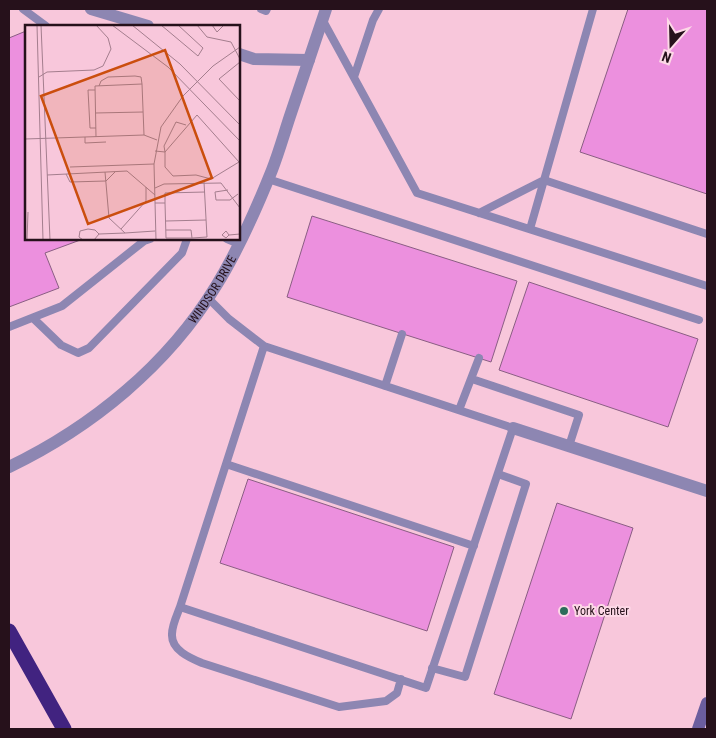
<svg xmlns="http://www.w3.org/2000/svg" width="716" height="738" font-family="'Roboto Condensed',sans-serif">
	<style>
		.building { fill: #ec90de; stroke: #8a5e83 }
		.lines { fill: none; stroke-linecap: round; stroke-linejoin: round }
		.service { stroke: #8d86b2; stroke-width: 8 }
		.minor { stroke: #8d86b2; stroke-width: 12 }
		.secondary { stroke: #6b5e9e; stroke-width: 12 }
		.motorway { stroke: #412380; stroke-width: 15 }
		.poi-dot { fill: #2c6c5a; stroke: #fdd8e7; stroke-width: 2 }
		.labels { text-anchor: middle; stroke-width: 4; stroke-linejoin: round; paint-order: stroke }
		.street-label { font-size: 12px; fill: #26111b; stroke: #fdd8e7 }
		.poi-label { font-size: 12px; fill: #26111b; stroke: #fdd8e7; text-anchor: start }
		.inset-road { fill: none; stroke: #a47e8e; stroke-width: 1 }
		.view { fill: #cb4e0e; fill-opacity: 0.15; stroke: #cb4e0e; stroke-width: 2.5 }
		.inset-edge { fill: none; stroke: #26111b; stroke-width: 2.5 }
	</style>
	<rect width="100%" height="100%" fill="#f8c7db"/>
	<!-- building -->
	<path class="building" d="M628,9H707V194L580,152Z
		M26,31V239H83L45,253L59,288L9,307V38Z
		M312,216L517,281L491,362L287,297Z
		M529,282L698,339L668,427L499,370Z
		M248,479L454,547L427,631L220,563Z
		M557,503L633,528L571,719L494,694Z"/>
	<g class="lines">
		<!-- service -->
		<path class="service" d="M23,9L46,26
			M261,9L266,11L267,9
			M322,19L417,193L707,286
			M354,77L373,20L379,9
			M268,179L699,320
			M479,213L544,180L707,234
			M530,229L593,9
			M227,239L239,244
			M208,298L229,319L264,346L513,428L426,688L180,607L264,346
			M33,318L61,345L78,353L89,348L182,253L187,239
			M9,327L62,306L144,241L150,239
			M472,379L579,415L569,446
			M385,386L402,334
			M459,410L479,358
			M226,464L474,546
			M180,607C177,615 172,625 172,634C171,650 190,658 202,663L339,707L386,701L397,693L401,679
			M432,668L465,677L526,484L498,474"/>
		<!-- minor -->
		<g class="minor">
			<path d="M91,9L148,26"/>
			<path d="M239,54L254,59L309,60"/>
			<path d="M513,428L707,491"/>
			<path id="s1" d="M9,467C92,427 168,365 216,286C239,249 256,210 272,170C279,152 284,134 290,116C302,80 314,45 326,9"/>
		</g>
		<!-- secondary -->
		<path class="secondary" d="M698,729L707,703"/>
		<!-- motorway -->
		<path class="motorway" d="M9,631L64,729"/>
	</g>
	<!-- markers -->
	<circle class="poi-dot" cx="564" cy="611" r="5"/>
	<g class="labels">
		<!-- street labels -->
		<g class="street-label">
			<text dy="4" stroke="none"><textPath href="#s1" startOffset="274">WINDSOR DRIVE</textPath></text>
		</g>
		<!-- poi labels -->
		<g class="poi-label">
			<text x="574" y="615">York Center</text>
		</g>
	</g>
	<!-- overview -->
	<g transform="translate(25 25)">
		<rect width="215" height="215" fill="#f8c7db"/>
		<path class="inset-road" d="M12,0L18,215M16,0L25,215M87,0L143,42L215,116M107,0L155,39L215,100M136,0L173,31L178,23L153,0M172,0L182,12L206,17L215,34M187,0L192,7L199,0M215,37L194,54L215,76M14,52L22,47L69,45L78,41L86,24L83,13L71,0M74,61L76,56L83,52L110,51L116,52L117,59M70,65H63L65,103H71M70,88L118,87M60,112V118L81,117M71,112L70,61L117,59L119,110M0,114L119,110L132,115M130,126L140,127L172,90L214,137L186,154L171,150L148,151L140,142V127L139,121L151,97L161,100M45,142L129,139M80,147L84,193L100,208L130,206M41,149L45,157L81,156L90,147M22,150L102,146L130,170M130,163L139,159L196,158L215,183M203,165L190,167L191,175H205L213,169M130,178H140L141,213H167M140,178V168L180,167M141,196L181,195M96,204L121,176V162M141,205H166L167,213L182,212L179,157M74,209L100,208M204,210L201,206L197,210L201,213L204,210L215,209M2,215L3,187M58,215L54,212L55,206L63,204L70,205L74,209L69,215M131,215L129,139L136,102L158,71L188,41L215,22"/>
		<path class="view" d="M140,25L187,153L63,199L16,71Z"/>
		<rect width="215" height="215" class="inset-edge"/>
	</g>
	<!-- border -->
	<rect width="716" height="738" fill="none" stroke="#26111b" stroke-width="20"/>
	<!-- north arrow -->
	<g transform="translate(671 45) rotate(200)" stroke="#fdd8e7" stroke-width="4" paint-order="stroke">
	<path d="M0-4L9 19L0 12L-9 19Z" fill="#26111b"/>
	<text y="-8" font-size="14" font-weight="bold" text-anchor="middle" fill="#26111b">N</text>
	</g>
</svg>
